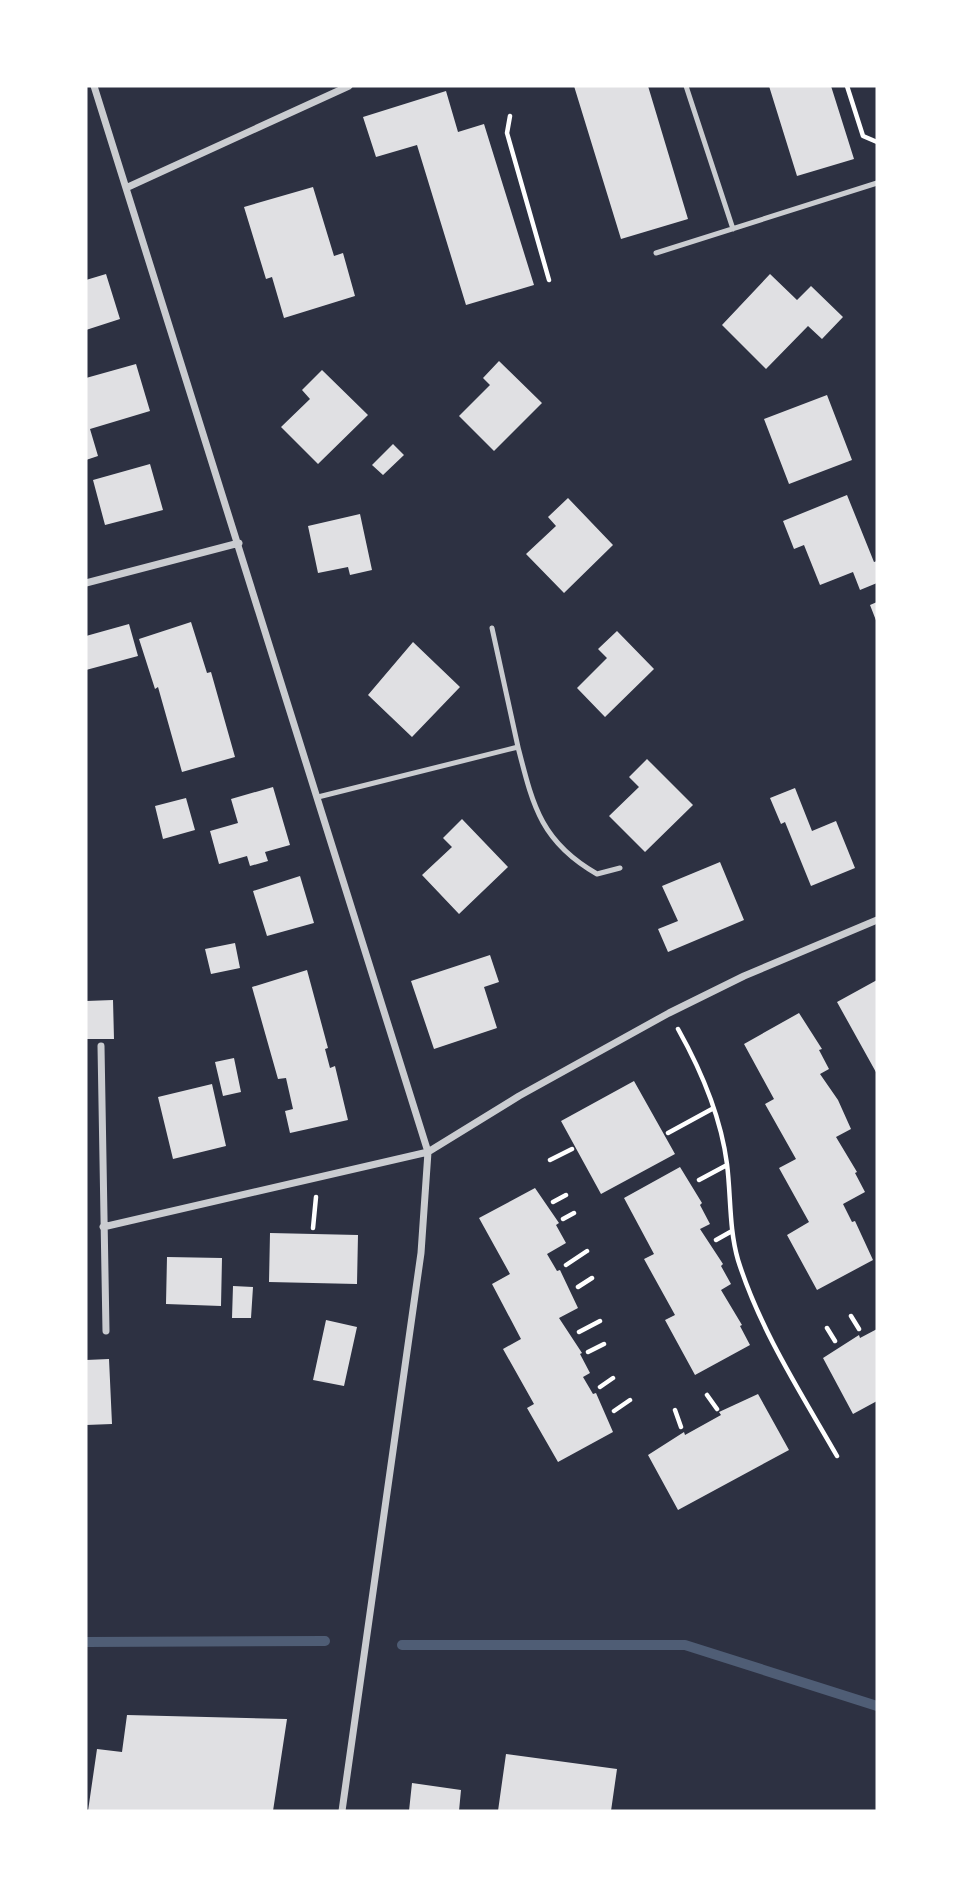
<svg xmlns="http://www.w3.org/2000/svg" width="963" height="1897" font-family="'Asap Condensed',sans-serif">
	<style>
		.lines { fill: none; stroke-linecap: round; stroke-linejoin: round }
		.stream { stroke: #4f5d75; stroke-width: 10 }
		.building { fill: #e0e0e3 }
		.path { stroke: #fff; stroke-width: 4.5 }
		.service { stroke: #caccd0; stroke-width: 5 }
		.minor { stroke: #caccd0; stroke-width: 7 }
	</style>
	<rect width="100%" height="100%" fill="#2d3142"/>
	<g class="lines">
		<!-- stream -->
		<path class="stream" d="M86,1642L325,1641
			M402,1645H685L877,1706"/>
	</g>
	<!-- building -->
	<path class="building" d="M574,86H648L688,219L621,239Z
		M769,86H831L854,159L797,176Z
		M446,91L458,132L484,124L534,285L466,305L417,145L376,157L363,117Z
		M313,187L334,256L343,253L355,296L284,318L272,277L266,279L244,207Z
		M106,274L120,319L86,330V280Z
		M770,274L797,300L811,286L843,317L822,339L808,326L766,369L722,325Z
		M499,361L542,403L494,451L459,416L490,385L483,378Z
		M136,364L150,411L90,429L98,456L86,460V378Z
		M322,370L368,415L318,464L281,427L310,399L302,390Z
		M827,395L852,460L789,484L764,419Z
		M393,444L404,455L383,475L372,465Z
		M150,464L163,510L105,525L93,480Z
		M847,495L874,562L877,561V583L860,590L853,572L820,585L804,545L794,549L783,521Z
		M568,498L613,545L564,593L526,554L556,526L548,517Z
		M360,514L372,570L350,575L348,567L318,573L308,526Z
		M877,602V623L870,605Z
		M191,622L207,673L211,672L235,757L182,772L158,687L155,689L139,639Z
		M129,624L138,656L86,670V636Z
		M617,631L654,669L605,717L577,688L607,658L598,649Z
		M413,642L460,687L412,737L368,695Z
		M647,759L693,805L645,852L609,816L639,787L629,777Z
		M273,787L290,845L265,852L268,861L250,866L247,856L219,864L210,831L238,823L231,799Z
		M795,788L812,831L836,821L855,868L811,886L785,822L781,824L770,798Z
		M186,798L195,830L163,839L155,806Z
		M462,819L508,867L459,914L422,875L452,847L443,838Z
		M720,862L744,920L668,952L658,929L678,921L662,886Z
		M300,876L314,923L267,936L253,891Z
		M235,943L240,968L211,974L205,949Z
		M490,955L499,982L484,987L497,1028L434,1049L411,981Z
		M307,970L328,1048L325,1049L330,1068L335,1066L348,1120L290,1133L285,1111L293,1109L286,1078L278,1079L252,987Z
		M877,980V1074L837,1002Z
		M113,1000L114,1039H86V1001Z
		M799,1013L822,1049L819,1050L829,1069L820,1074L838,1100L851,1129L836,1137L857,1172L855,1173L865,1192L843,1204L852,1222L855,1221L873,1260L817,1290L787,1235L809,1222L779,1168L796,1159L765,1104L774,1099L744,1044Z
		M234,1058L241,1092L223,1096L215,1062Z
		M634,1081L675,1154L601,1194L561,1121Z
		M212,1084L226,1146L173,1159L158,1097Z
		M680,1167L702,1203L700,1205L710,1224L700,1229L723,1264L721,1266L731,1284L721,1290L742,1325L740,1326L750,1345L695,1375L665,1320L675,1315L644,1259L654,1254L624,1198Z
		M535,1188L559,1223L556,1225L566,1243L547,1254L557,1271L560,1270L578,1308L559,1318L582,1353L580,1354L590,1373L583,1377L593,1394L596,1393L613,1432L558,1462L527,1408L534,1404L503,1349L521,1339L492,1284L510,1274L479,1218Z
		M270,1233L358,1235L357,1284L269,1282Z
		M167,1257L222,1258L221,1306L166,1304Z
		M233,1286L253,1287L251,1318H232Z
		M326,1320L357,1327L344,1386L313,1380Z
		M877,1329V1401L853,1414L823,1358L859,1335L860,1338Z
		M109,1359L112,1424L86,1425V1360Z
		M758,1394L789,1450L678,1510L648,1455L684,1432L685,1435L721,1415L719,1412Z
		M127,1715L287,1719L273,1811H88L97,1749L122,1752Z
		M506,1754L617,1769L611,1811H498Z
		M412,1783L461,1790L459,1811H409Z"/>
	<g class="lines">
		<!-- path -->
		<path class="path" d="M847,86L863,136L877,142
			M510,116L507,133L549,280
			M678,1029C701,1070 721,1118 727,1164C731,1196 729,1229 738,1260C760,1330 801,1393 837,1456
			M668,1133L712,1109
			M550,1160L572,1149
			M699,1180L727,1165
			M553,1202L566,1195
			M563,1219L574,1213
			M313,1228L316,1197
			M716,1240L732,1231
			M566,1265L587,1251
			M578,1287L592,1278
			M851,1316L859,1329
			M827,1328L835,1341
			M579,1332L600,1321
			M588,1352L604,1344
			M600,1387L613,1378
			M707,1395L717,1409
			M675,1410L681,1427
			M614,1411L630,1400"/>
		<!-- service -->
		<path class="service" d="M686,86L733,229
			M656,253L877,183
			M518,747C533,806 541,842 597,874L620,868
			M318,797L518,747L492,628"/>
		<!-- minor -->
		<path class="minor" d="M94,86L428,1152L421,1253L342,1811
			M128,187L349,86
			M86,583L239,543
			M101,1046L106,1331
			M103,1227L428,1152L519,1096L669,1013L744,976L877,920"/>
	</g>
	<!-- border -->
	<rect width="963" height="1897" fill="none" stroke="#ffffff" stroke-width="175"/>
</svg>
